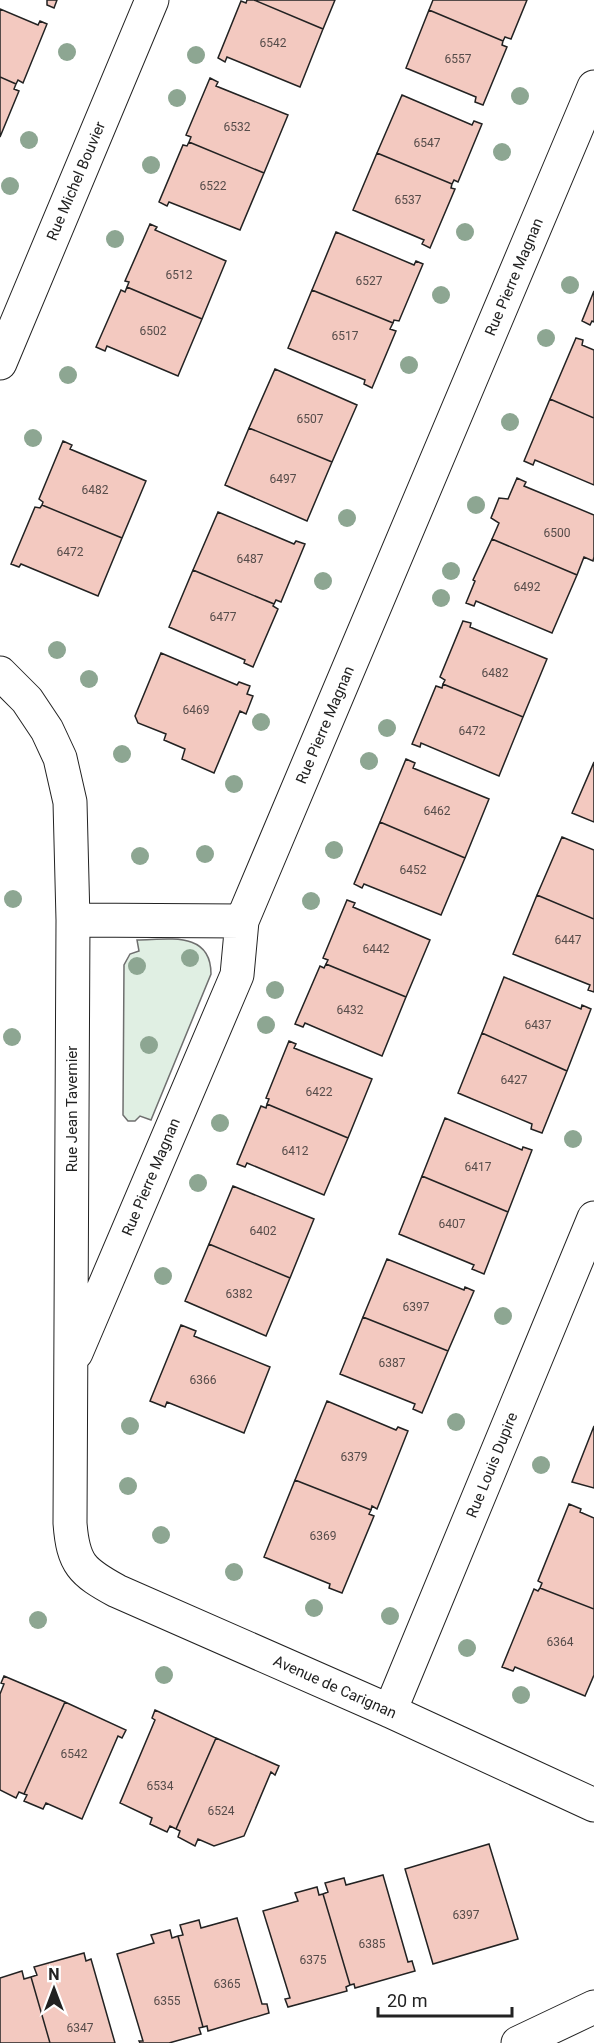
<svg xmlns="http://www.w3.org/2000/svg" width="594" height="2043" font-family="Roboto,sans-serif">
	<style>
		.green { fill: #e0efe3; stroke: #6f6f6f; stroke-width: 1.5 }
		.building { fill: #f3c9c0; stroke: #222; stroke-width: 1.5 }
		.lines { fill: none; stroke-linecap: round; stroke-linejoin: round }
		.minor-casing { stroke: #222; stroke-width: 35 }
		.tertiary-casing { stroke: #222; stroke-width: 35 }
		.minor { stroke: #fff; stroke-width: 33 }
		.tertiary { stroke: #fff; stroke-width: 33 }
		.tree { fill: #8da692 }
		.labels { text-anchor: middle; stroke-width: 4.5; stroke-linejoin: round; paint-order: stroke }
		.number-label { font-size: 12px; fill: #564c4a }
		.street-label { font-size: 15px; fill: #222; stroke: #fff }
	</style>
	<rect width="100%" height="100%" fill="#fff"/>
	<!-- green -->
	<path class="green" d="M137,940C167,940 211,930 211,974L151,1120L140,1116L135,1121H128L123,1115L124,965L130,954L139,951Z"/>
	<!-- building -->
	<path class="building" d="M47,0H57L54,8L47,5Z
		M247,0H254L323,29L300,87L227,57L225,62L218,58L241,1L246,3Z
		M254,0H335L323,29Z
		M433,0H527L511,39L505,37L503,41L429,10Z
		M0,9L38,25L40,21L47,24L23,83L18,80L16,84L0,77Z
		M429,10L503,41L502,45L507,47L483,105L475,102L476,97L406,68Z
		M0,77L16,84L14,89L19,91L0,137Z
		M210,78L218,82L216,86L288,115L264,173L189,142L191,137L186,135Z
		M402,95L472,125L474,121L482,124L458,182L454,180L452,184L377,153Z
		M189,142L264,173L240,230L169,202L167,206L159,202L183,145L187,146Z
		M377,153L452,184L451,188L455,189L430,248L422,244L424,240L353,210Z
		M150,224L157,227L155,230L226,261L202,319L127,287L129,282L125,281Z
		M336,232L414,265L416,261L423,264L399,321L394,320L393,323L312,290Z
		M127,287L202,319L178,376L107,346L105,351L96,347L121,290L125,292Z
		M312,290L393,323L390,329L396,331L372,388L364,384L365,380L288,348Z
		M594,291V322L592,321L590,325L582,321Z
		M576,338L583,340L582,345L594,350V418L550,399Z
		M275,369L357,405L332,462L249,428Z
		M550,399L594,418V485L535,460L533,465L524,461Z
		M249,428L332,462L307,521L225,485Z
		M63,441L72,445L70,449L146,481L122,538L42,505L43,502L39,499Z
		M517,478L526,482L524,486L594,515V557L593,561L584,557L577,575L492,539L499,523L491,518L499,498L508,499Z
		M42,505L122,538L98,596L21,564L19,567L11,564L35,507L40,508Z
		M218,512L294,544L296,541L305,544L281,602L276,600L274,604L193,570Z
		M492,539L577,575L552,633L476,601L474,606L466,603L475,581L473,580Z
		M193,570L274,604L273,606L278,609L253,667L244,663L245,660L169,627Z
		M463,621L471,623L470,627L547,659L523,717L443,684L445,680L440,677Z
		M161,653L237,685L239,682L250,686L247,694L253,696L246,714L240,711L214,773L182,759L185,749L164,740L166,734L138,723L135,716Z
		M443,684L523,717L499,776L421,743L420,747L412,744L436,686L442,688Z
		M406,759L415,763L413,768L489,799L465,858L380,822Z
		M594,762V822L572,813Z
		M380,822L465,858L441,915L364,884L362,888L354,884Z
		M562,837L594,850V919L537,895Z
		M537,895L594,919V992L588,990L590,985L513,954Z
		M347,900L355,903L353,907L430,940L406,997L326,964L328,960L323,958Z
		M326,964L406,997L382,1056L305,1023L303,1027L295,1024L320,966L324,968Z
		M504,977L581,1009L582,1005L591,1009L567,1071L482,1033Z
		M482,1033L567,1071L542,1133L531,1129L532,1124L458,1093Z
		M289,1041L296,1044L294,1048L372,1079L348,1138L267,1104L269,1099L266,1098Z
		M267,1104L348,1138L324,1195L247,1163L245,1167L237,1164L261,1106L266,1108Z
		M445,1118L522,1150L523,1147L532,1150L508,1212L422,1176Z
		M422,1176L508,1212L484,1274L472,1269L474,1265L399,1234Z
		M233,1186L314,1219L290,1278L209,1244Z
		M209,1244L290,1278L266,1336L185,1301Z
		M387,1259L464,1290L465,1287L474,1291L448,1351L363,1317Z
		M363,1317L448,1351L422,1413L413,1409L415,1404L340,1374Z
		M181,1325L196,1331L194,1336L270,1367L244,1433L167,1402L165,1407L150,1401Z
		M327,1401L396,1430L398,1427L408,1431L377,1509L372,1506L371,1510L295,1480Z
		M594,1426V1488L572,1482Z
		M295,1480L371,1510L369,1514L374,1516L342,1593L329,1588L330,1584L264,1557Z
		M569,1504L581,1509L580,1512L594,1518V1609L540,1588L542,1583L538,1581Z
		M540,1588L594,1609V1675L585,1696L515,1667L513,1671L502,1667L534,1589L538,1591Z
		M4,1676L65,1702L24,1794L19,1792L16,1798L0,1790V1694L4,1684L1,1683Z
		M65,1702L126,1730L122,1738L118,1736L82,1819L46,1803L43,1809L24,1801L27,1795L24,1794Z
		M155,1710L216,1738L176,1829L170,1826L167,1832L150,1824L152,1818L120,1803L155,1720L152,1718Z
		M216,1738L279,1766L275,1775L271,1772L244,1836L214,1846L198,1839L195,1846L178,1837L180,1831L176,1829Z
		M489,1844L518,1939L433,1964L405,1869Z
		M383,1875L408,1962L412,1961L415,1971L355,1988L354,1984L350,1985L323,1894L328,1892L325,1883L344,1878L346,1885Z
		M317,1887L319,1895L323,1894L350,1985L346,1987L347,1991L288,2007L285,1999L290,1998L263,1911L298,1901L295,1893Z
		M237,1918L262,2004H267L269,2013L208,2031L207,2026L203,2027L178,1936L183,1935L180,1925L199,1920L201,1928Z
		M170,1930L172,1938L178,1936L203,2027L199,2028L201,2034L169,2043H140L139,2041H143L117,1954L154,1943L151,1935Z
		M84,1953L86,1961L91,1959L115,2043H50L31,1977L37,1975L34,1967Z
		M22,1971L24,1979L31,1977L50,2043H0V1978Z"/>
	<g class="lines">
		<!-- minor casing -->
		<g class="minor-casing">
			<path id="minor" d="M0,363L152,0
				M0,673L27,700L47,730L60,758L70,802L73,920L70,1523C73,1564 82,1572 117,1591L390,1711L594,1805
				M73,920L242,921
				M76,1353L237,975L242,921L594,87
				M390,1711L594,1218"/>
		</g>
		<!-- tertiary casing -->
		<g class="tertiary-casing">
			<path id="tertiary" d="M518,2043L594,2007"/>
		</g>
		<!-- minor -->
		<use href="#minor" class="minor"/>
		<!-- tertiary -->
		<use href="#tertiary" class="tertiary"/>
	</g>
	<!-- trees -->
	<g class="tree">
		<circle cx="67" cy="52" r="9"/>
		<circle cx="196" cy="55" r="9"/>
		<circle cx="520" cy="96" r="9"/>
		<circle cx="177" cy="98" r="9"/>
		<circle cx="29" cy="140" r="9"/>
		<circle cx="502" cy="152" r="9"/>
		<circle cx="151" cy="165" r="9"/>
		<circle cx="10" cy="186" r="9"/>
		<circle cx="465" cy="232" r="9"/>
		<circle cx="115" cy="239" r="9"/>
		<circle cx="570" cy="285" r="9"/>
		<circle cx="441" cy="295" r="9"/>
		<circle cx="546" cy="338" r="9"/>
		<circle cx="409" cy="365" r="9"/>
		<circle cx="68" cy="375" r="9"/>
		<circle cx="510" cy="422" r="9"/>
		<circle cx="33" cy="438" r="9"/>
		<circle cx="476" cy="505" r="9"/>
		<circle cx="347" cy="518" r="9"/>
		<circle cx="451" cy="571" r="9"/>
		<circle cx="323" cy="581" r="9"/>
		<circle cx="441" cy="598" r="9"/>
		<circle cx="57" cy="650" r="9"/>
		<circle cx="89" cy="679" r="9"/>
		<circle cx="261" cy="722" r="9"/>
		<circle cx="387" cy="728" r="9"/>
		<circle cx="122" cy="754" r="9"/>
		<circle cx="369" cy="761" r="9"/>
		<circle cx="234" cy="784" r="9"/>
		<circle cx="334" cy="850" r="9"/>
		<circle cx="205" cy="854" r="9"/>
		<circle cx="140" cy="856" r="9"/>
		<circle cx="13" cy="899" r="9"/>
		<circle cx="311" cy="901" r="9"/>
		<circle cx="190" cy="958" r="9"/>
		<circle cx="137" cy="966" r="9"/>
		<circle cx="275" cy="990" r="9"/>
		<circle cx="266" cy="1025" r="9"/>
		<circle cx="12" cy="1037" r="9"/>
		<circle cx="149" cy="1045" r="9"/>
		<circle cx="220" cy="1123" r="9"/>
		<circle cx="573" cy="1139" r="9"/>
		<circle cx="198" cy="1183" r="9"/>
		<circle cx="163" cy="1276" r="9"/>
		<circle cx="503" cy="1316" r="9"/>
		<circle cx="456" cy="1422" r="9"/>
		<circle cx="130" cy="1426" r="9"/>
		<circle cx="541" cy="1465" r="9"/>
		<circle cx="128" cy="1486" r="9"/>
		<circle cx="161" cy="1535" r="9"/>
		<circle cx="234" cy="1572" r="9"/>
		<circle cx="314" cy="1608" r="9"/>
		<circle cx="390" cy="1616" r="9"/>
		<circle cx="38" cy="1620" r="9"/>
		<circle cx="467" cy="1648" r="9"/>
		<circle cx="164" cy="1675" r="9"/>
		<circle cx="521" cy="1695" r="9"/>
	</g>
	<g class="labels">
		<!-- number labels -->
		<g class="number-label">
			<text x="273" y="47">6542</text>
			<text x="458" y="63">6557</text>
			<text x="237" y="131">6532</text>
			<text x="427" y="147">6547</text>
			<text x="213" y="190">6522</text>
			<text x="408" y="204">6537</text>
			<text x="179" y="279">6512</text>
			<text x="369" y="285">6527</text>
			<text x="153" y="335">6502</text>
			<text x="345" y="340">6517</text>
			<text x="310" y="423">6507</text>
			<text x="283" y="483">6497</text>
			<text x="95" y="494">6482</text>
			<text x="557" y="537">6500</text>
			<text x="70" y="556">6472</text>
			<text x="250" y="563">6487</text>
			<text x="527" y="591">6492</text>
			<text x="223" y="621">6477</text>
			<text x="495" y="677">6482</text>
			<text x="196" y="714">6469</text>
			<text x="472" y="735">6472</text>
			<text x="437" y="815">6462</text>
			<text x="413" y="874">6452</text>
			<text x="568" y="944">6447</text>
			<text x="376" y="953">6442</text>
			<text x="350" y="1014">6432</text>
			<text x="538" y="1029">6437</text>
			<text x="514" y="1084">6427</text>
			<text x="319" y="1096">6422</text>
			<text x="295" y="1155">6412</text>
			<text x="478" y="1171">6417</text>
			<text x="452" y="1228">6407</text>
			<text x="263" y="1235">6402</text>
			<text x="239" y="1298">6382</text>
			<text x="416" y="1311">6397</text>
			<text x="392" y="1367">6387</text>
			<text x="203" y="1384">6366</text>
			<text x="354" y="1461">6379</text>
			<text x="323" y="1540">6369</text>
			<text x="560" y="1646">6364</text>
			<text x="74" y="1758">6542</text>
			<text x="160" y="1790">6534</text>
			<text x="221" y="1815">6524</text>
			<text x="466" y="1919">6397</text>
			<text x="372" y="1948">6385</text>
			<text x="313" y="1964">6375</text>
			<text x="227" y="1988">6365</text>
			<text x="167" y="2005">6355</text>
			<text x="80" y="2032">6347</text>
		</g>
		<!-- street labels -->
		<g class="street-label">
			<text transform="translate(76 181) rotate(-67)" y="5">Rue Michel Bouvier</text>
			<text transform="translate(514 277) rotate(-67)" y="5">Rue Pierre Magnan</text>
			<text transform="translate(325 725) rotate(-67)" y="5">Rue Pierre Magnan</text>
			<text transform="translate(72 1109) rotate(-90)" y="5">Rue Jean Tavernier</text>
			<text transform="translate(151 1177) rotate(-67)" y="5">Rue Pierre Magnan</text>
			<text transform="translate(492 1465) rotate(-68)" y="5">Rue Louis Dupire</text>
			<text transform="translate(335 1687) rotate(24)" y="5">Avenue de Carignan</text>
		</g>
	</g>
	<!-- north arrow -->
	<g transform="translate(54 1989)" stroke="#ffffff" stroke-width="4.5" paint-order="stroke">
	<path d="M0-4.5L10 22L0 15L-10 22Z" fill="#222222"/>
	<text y="-9" font-size="16" font-weight="bold" text-anchor="middle" fill="#222222">N</text>
	</g>
	<!-- scale -->
	<path d="M378 2007v9h134v-9" fill="none" stroke="#222222" stroke-width="3"/>
	<text x="387" y="2007" font-size="18" fill="#222222" stroke="#ffffff" stroke-width="4.5" paint-order="stroke">20 m</text>
</svg>
